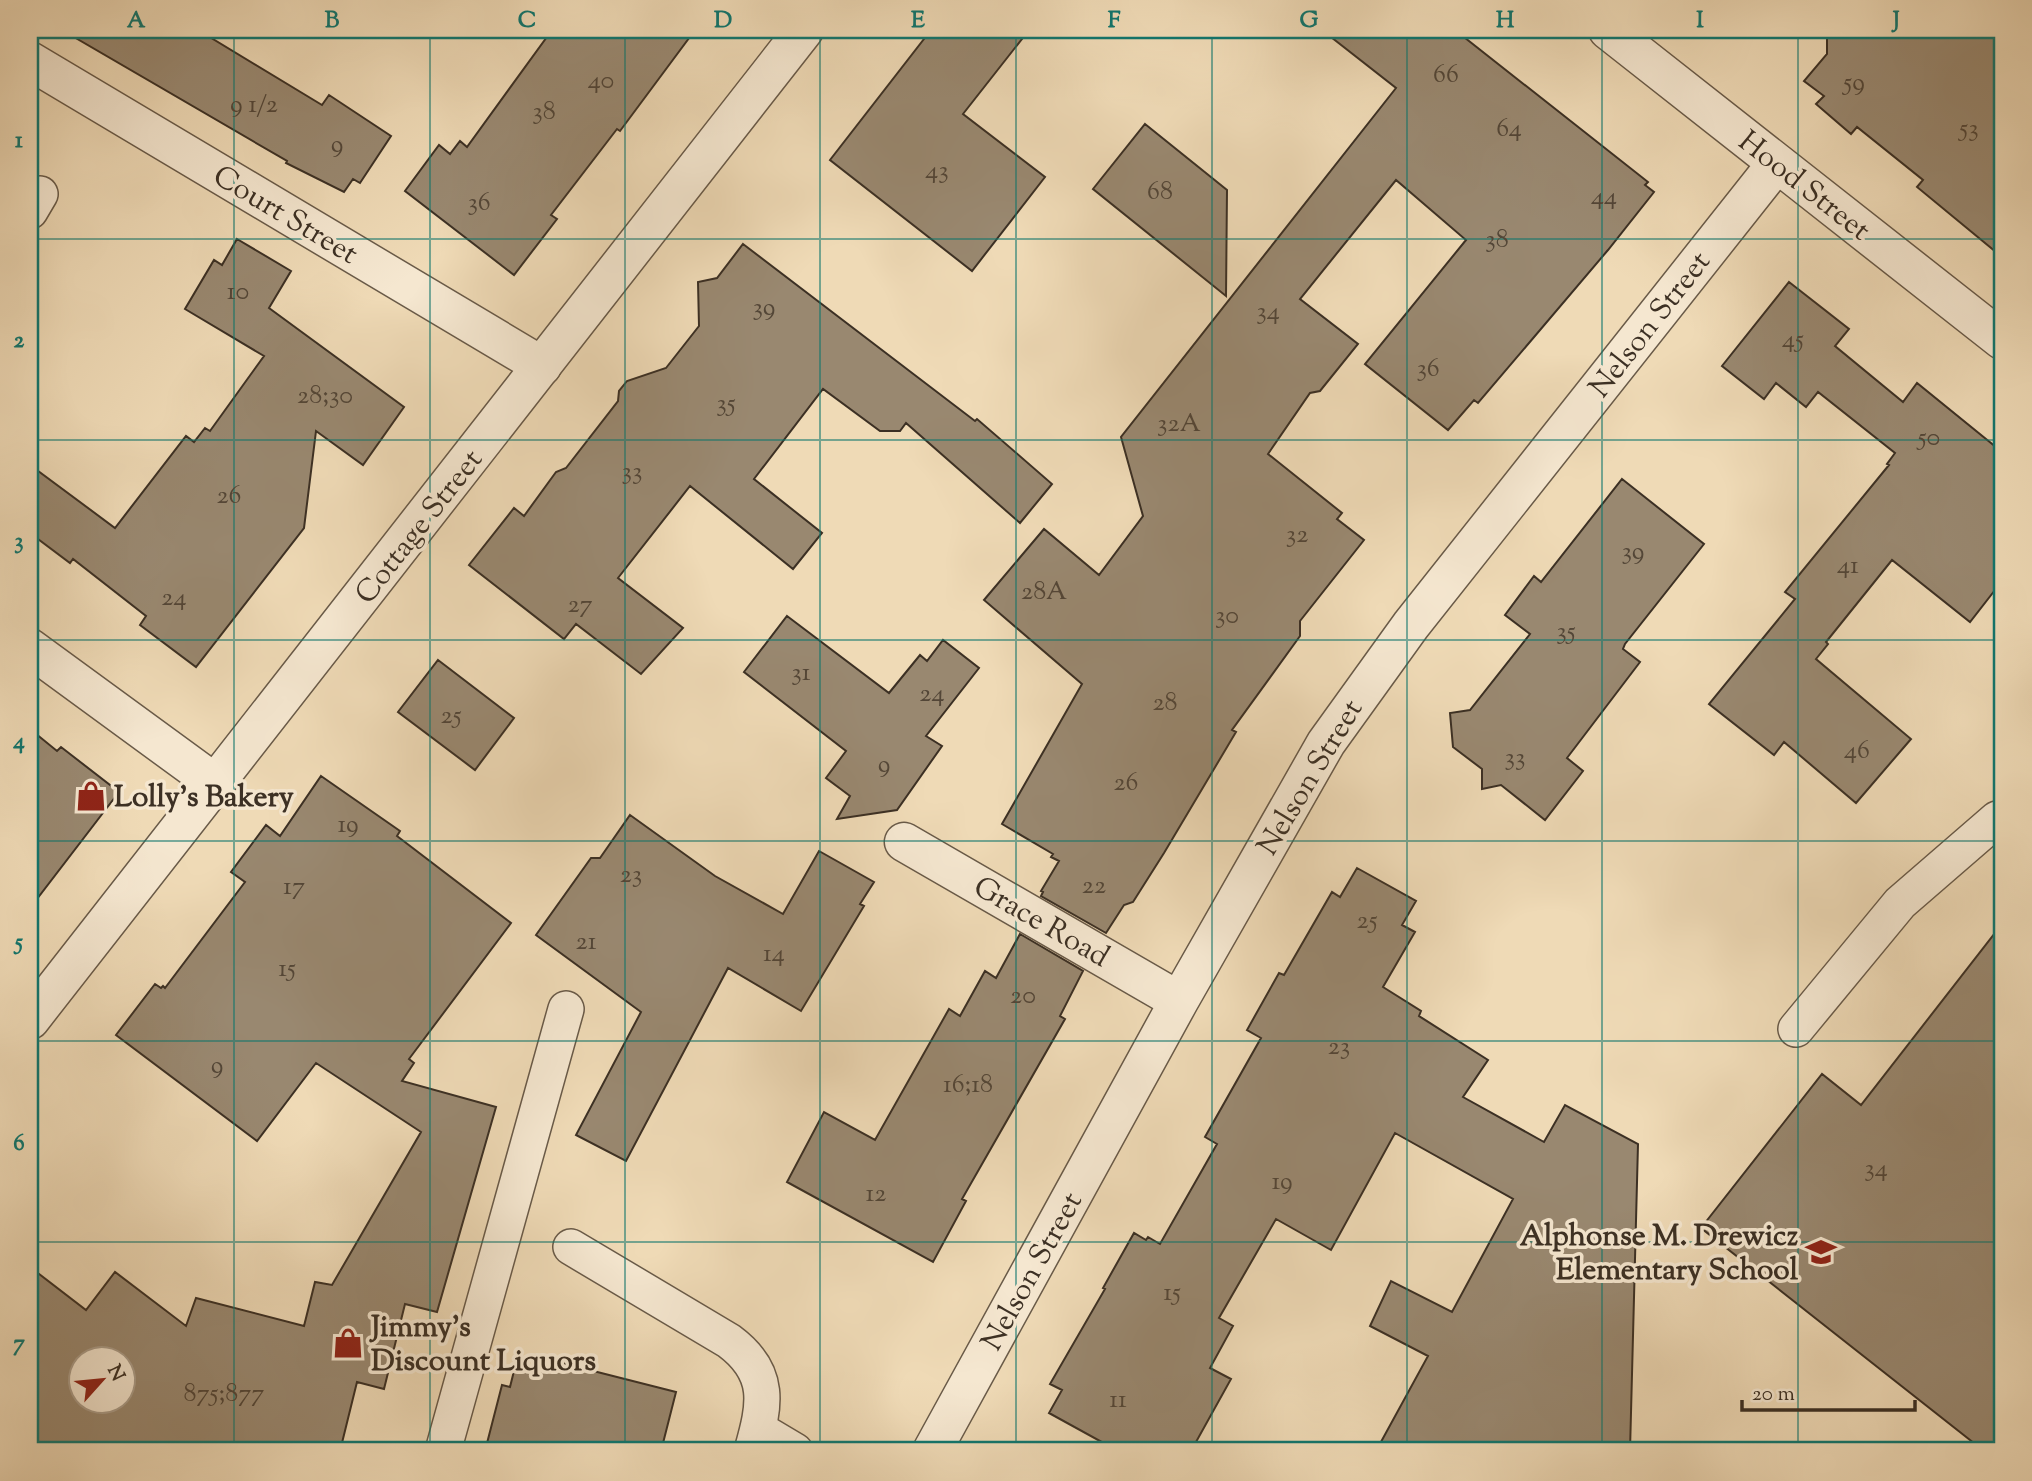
<svg xmlns="http://www.w3.org/2000/svg" width="2032" height="1481" font-family="'Sorts Mill Goudy',serif">
	<style>
		.building { fill: #998870; stroke: #3c3024; stroke-width: 2; fill-rule: evenodd }
		.lines { fill: none; stroke-linecap: round; stroke-linejoin: round }
		.service-casing { stroke: #695a48; stroke-width: 38 }
		.minor-casing { stroke: #695a48; stroke-width: 41 }
		.tertiary-casing { stroke: #695a48; stroke-width: 41 }
		.service { stroke: #f5e7d0; stroke-width: 35 }
		.minor { stroke: #f5e7d0; stroke-width: 38 }
		.tertiary { stroke: #f5e7d0; stroke-width: 38 }
		.grid { fill: none; stroke: #0f766e; stroke-width: 2; stroke-opacity: 0.55 }
		.labels { text-anchor: middle; stroke-width: 7; stroke-linejoin: round; paint-order: stroke }
		.number-label { font-size: 26px; fill: #534637 }
		.street-label { font-size: 30px; fill: #3c3024; stroke: #f5e7d0 }
		.poi-label { font-size: 30px; font-weight: bold; fill: #3c3024; stroke: #f5e7d0; text-anchor: start }
		.neatline { fill: none; stroke: #0f766e; stroke-width: 2.5 }
		.grid-label { font-size: 23px; text-anchor: middle; font-weight: bold; fill: #0f766e }
	</style>
	<rect width="100%" height="100%" fill="#efdab6"/>
	<filter id="stains"><feTurbulence type="fractalNoise" baseFrequency=".00286" numOctaves="4"/><feColorMatrix values="0 0 0 0 .2 0 0 0 0 .09 0 0 0 0 .02 0 0 0 .5 -.17"/></filter>
	<radialGradient id="worn" r=".72"><stop offset=".6" stop-color="#630" stop-opacity="0"/><stop offset="1" stop-color="#630" stop-opacity=".3"/></radialGradient>
	<!-- building -->
	<path class="building" d="M62,30H198L322,105L329,95L391,136L360,183L353,179L344,192L286,163L287,161Z
		M552,30H695L620,131L617,129L551,215L557,219L514,275L405,191L439,145L450,154L460,141L467,147Z
		M931,30H1029L963,114L1045,177L972,271L830,160Z
		M1322,30H1455L1648,182L1645,185L1654,192L1608,250L1478,403L1474,400L1448,430L1365,364L1466,240L1396,180L1300,299L1358,344L1320,391L1310,393L1268,454L1342,513L1337,519L1364,540L1300,621V636L1232,730L1236,732L1164,853L1133,902L1124,905L1106,933L1041,896L1043,892L1041,891L1059,861L1051,857L1053,854L1002,824L1082,684L984,600L1044,529L1099,575L1143,516L1121,437L1396,88Z
		M1827,30H2002V257L1917,187L1923,180L1857,127L1851,134L1816,104L1824,96L1804,81L1827,54Z
		M1145,124L1227,190L1226,296L1093,189Z
		M237,239L291,271L269,308L404,407L363,465L316,431L304,528L196,667L140,625L146,616L73,559L70,563L30,533V465L115,528L186,436L194,442L205,428L210,431L264,356L185,309L214,260L222,265Z
		M743,244L975,421L977,419L1052,484L1020,523L906,423L900,431H880L823,389L754,479L822,533L793,569L690,486L618,578L683,628L641,674L576,624L564,639L469,565L514,508L524,516L556,472L566,468L618,401L619,391L627,381L666,368L699,326L698,282L717,278Z
		M1789,282L1849,329L1835,346L1903,402L1917,383L2002,452V581L1970,622L1892,560L1826,642L1828,644L1816,659L1911,739L1856,803L1784,742L1774,755L1709,704L1795,599L1785,592L1889,465L1887,464L1895,453L1818,392L1806,407L1776,383L1764,399L1722,366Z
		M1622,479L1704,544L1625,644L1623,649L1640,662L1567,758L1583,771L1545,820L1501,785L1482,789V769L1453,747L1450,713L1470,710L1530,634L1505,615L1534,576L1541,582Z
		M787,616L889,693L920,655L927,661L943,640L979,668L926,736L942,746L897,810L837,819L850,796L826,778L846,751L744,672Z
		M438,660L514,718L475,770L398,712Z
		M30,729L57,751L61,747L119,792L30,908Z
		M321,776L400,831L397,836L511,923L409,1059L414,1063L402,1081L496,1107L437,1312L405,1304L384,1389L357,1382L340,1451H30V1267L86,1310L115,1272L186,1326L196,1298L304,1326L315,1282L332,1285L421,1132L316,1063L257,1141L116,1035L155,984L161,988L163,986L165,988L245,882L231,872L266,825L280,836ZM80,1359H122V1401H80Z
		M630,815L715,876L783,914L819,851L874,882L860,904L864,906L801,1011L728,968L626,1161L576,1135L641,1012L536,935L591,858H600Z
		M1357,868L1416,901L1402,925L1415,932L1383,987L1421,1011L1419,1016L1488,1060L1463,1097L1544,1142L1565,1105L1638,1144L1630,1451H1376L1428,1356L1370,1326L1391,1281L1452,1312L1513,1199L1395,1133L1331,1250L1276,1219L1219,1318L1233,1326L1210,1368L1231,1379L1191,1451H1118L1049,1413L1062,1390L1050,1384L1105,1289L1103,1288L1134,1233L1146,1240L1148,1237L1160,1244L1217,1144L1205,1137L1261,1038L1247,1030L1279,973L1284,975L1332,892L1340,897Z
		M2002,924V1451H1984L1701,1228L1822,1074L1861,1105Z
		M1020,934L1083,971L1060,1016L1065,1019L962,1199L966,1201L933,1262L787,1182L824,1112L875,1140L949,1009L960,1016L985,971L996,978Z
		M554,1361L676,1392L661,1451H485L502,1385L510,1387L516,1363L551,1371Z"/>
	<g class="lines">
		<!-- service casing -->
		<g class="service-casing">
			<path id="service" d="M30,211L40,194
				M1796,1029L1900,903L1997,819
				M571,1247L729,1341C772,1373 765,1405 752,1451
				M758,1429L795,1451
				M443,1451L566,1009"/>
		</g>
		<!-- minor casing -->
		<g class="minor-casing">
			<path id="minor" d="M1608,30L2002,340
				M30,61L542,366
				M30,648L216,784
				M904,842L1179,1001
				M932,1451L1179,1001L1326,743L1411,625L1777,163"/>
		</g>
		<!-- tertiary casing -->
		<g class="tertiary-casing">
			<path id="tertiary" d="M30,1020L804,30"/>
		</g>
		<!-- service -->
		<use href="#service" class="service"/>
		<!-- minor -->
		<use href="#minor" class="minor"/>
		<!-- tertiary -->
		<use href="#tertiary" class="tertiary"/>
	</g>
	<!-- grid -->
	<path class="grid" d="M234,30V1451M430,30V1451M625,30V1451M820,30V1451M1016,30V1451M1212,30V1451M1407,30V1451M1602,30V1451M1798,30V1451M30,239H2002M30,440H2002M30,640H2002M30,841H2002M30,1041H2002M30,1242H2002"/>
	<!-- icons -->
	<defs>
		<g id="shop-bare" transform="scale(2.415)"><path d="M-5-2.5h2.3a2.7 3.5 0 0 1 5.4 0H5L5.5 6h-11ZM-1.5-2.5h3a1.5 2.3 0 0 0-3 0Z" fill="#8f2418" stroke="#f5e7d0" stroke-width="2.5" paint-order="stroke"/></g>
		<g id="school-bare" transform="scale(2.415)"><path d="M0-5L7-2L0 1L-7-2ZM-4 1L0 2.5L4 1V4Q0 6-4 4Z" fill="#8f2418" stroke="#f5e7d0" stroke-width="2.5" paint-order="stroke"/></g>
	</defs>
	<g fill-rule="evenodd">
		<use href="#shop-bare" x="91" y="796"/>
		<use href="#school-bare" x="1821" y="1252"/>
		<use href="#shop-bare" x="348" y="1343"/>
	</g>
	<g class="labels">
		<!-- number labels -->
		<g class="number-label">
			<text x="1446" y="82">66</text>
			<text x="601" y="88">40</text>
			<text x="1854" y="90">59</text>
			<text x="254" y="112">9 1/2</text>
			<text x="544" y="119">38</text>
			<text x="1509" y="136">64</text>
			<text x="1969" y="136">53</text>
			<text x="337" y="152">9</text>
			<text x="937" y="178">43</text>
			<text x="1160" y="199">68</text>
			<text x="1604" y="204">44</text>
			<text x="479" y="210">36</text>
			<text x="1497" y="247">38</text>
			<text x="238" y="299">10</text>
			<text x="764" y="315">39</text>
			<text x="1268" y="319">34</text>
			<text x="1793" y="347">45</text>
			<text x="1428" y="376">36</text>
			<text x="325" y="403">28;30</text>
			<text x="726" y="411">35</text>
			<text x="1179" y="431">32A</text>
			<text x="1929" y="445">50</text>
			<text x="632" y="479">33</text>
			<text x="229" y="503">26</text>
			<text x="1297" y="542">32</text>
			<text x="1633" y="559">39</text>
			<text x="1848" y="573">41</text>
			<text x="1044" y="599">28A</text>
			<text x="174" y="605">24</text>
			<text x="580" y="612">27</text>
			<text x="1227" y="623">30</text>
			<text x="1566" y="639">35</text>
			<text x="801" y="680">31</text>
			<text x="932" y="701">24</text>
			<text x="1165" y="710">28</text>
			<text x="451" y="723">25</text>
			<text x="1857" y="758">46</text>
			<text x="1515" y="765">33</text>
			<text x="884" y="772">9</text>
			<text x="1126" y="790">26</text>
			<text x="348" y="832">19</text>
			<text x="631" y="882">23</text>
			<text x="1094" y="893">22</text>
			<text x="294" y="894">17</text>
			<text x="1367" y="928">25</text>
			<text x="586" y="949">21</text>
			<text x="774" y="961">14</text>
			<text x="287" y="976">15</text>
			<text x="1023" y="1003">20</text>
			<text x="1339" y="1054">23</text>
			<text x="217" y="1073">9</text>
			<text x="968" y="1092">16;18</text>
			<text x="1876" y="1176">34</text>
			<text x="1282" y="1189">19</text>
			<text x="876" y="1201">12</text>
			<text x="1172" y="1300">15</text>
			<text x="224" y="1401">875;877</text>
			<text x="1118" y="1407">11</text>
		</g>
		<!-- street labels -->
		<g class="street-label">
			<text transform="translate(1805 185) rotate(38)" y="10">Hood Street</text>
			<text transform="translate(286 214) rotate(31)" y="10">Court Street</text>
			<text transform="translate(1649 324) rotate(-52)" y="10">Nelson Street</text>
			<text transform="translate(418 526) rotate(-52)" y="10">Cottage Street</text>
			<text transform="translate(1309 777) rotate(-59)" y="10">Nelson Street</text>
			<text transform="translate(1042 921) rotate(30)" y="10">Grace Road</text>
			<text transform="translate(1031 1271) rotate(-61)" y="10">Nelson Street</text>
		</g>
		<!-- poi labels -->
		<g class="poi-label">
			<text x="114" y="806">Lolly's Bakery</text>
			<text x="1798" y="1245" text-anchor="end">Alphonse M. Drewicz<tspan x="1798" dy="34">Elementary School</tspan></text>
			<text x="371" y="1336">Jimmy's<tspan x="371" dy="34">Discount Liquors</tspan></text>
		</g>
	</g>
	<!-- margin -->
	<rect width="2032" height="1481" fill="none" stroke="#efdab6" stroke-width="77"/>
	<!-- north arrow -->
	<g transform="translate(102 1380) rotate(63)"><circle r="33" fill="#f5e7d0" stroke="#ab9e8b" stroke-width="2"/>
	<path d="M0-5L12 26L0 18L-12 26Z" fill="#8f2418"/>
	<text y="-10" font-size="19" font-weight="bold" text-anchor="middle" fill="#3c3024">N</text>
	</g>
	<!-- scale -->
	<path d="M1742 1400v10h173v-10" fill="none" stroke="#3c3024" stroke-width="3.5"/>
	<text x="1752" y="1400" font-size="21" fill="#3c3024" stroke="#f5e7d0" stroke-width="5" paint-order="stroke">20 m</text>
	<rect x="38" y="38" width="1956" height="1404" class="neatline"/>
	<g class="grid-label">
		<text x="136" y="27">A</text>
		<text x="332" y="27">B</text>
		<text x="527" y="27">C</text>
		<text x="723" y="27">D</text>
		<text x="918" y="27">E</text>
		<text x="1114" y="27">F</text>
		<text x="1309" y="27">G</text>
		<text x="1505" y="27">H</text>
		<text x="1700" y="27">I</text>
		<text x="1896" y="27">J</text>
		<text x="19" y="147">1</text>
		<text x="19" y="347">2</text>
		<text x="19" y="548">3</text>
		<text x="19" y="748">4</text>
		<text x="19" y="949">5</text>
		<text x="19" y="1150">6</text>
		<text x="19" y="1350">7</text>
	</g>
	<rect width="100%" height="100%" filter="url(#stains)"/>
	<rect width="100%" height="100%" fill="url(#worn)"/>
</svg>
